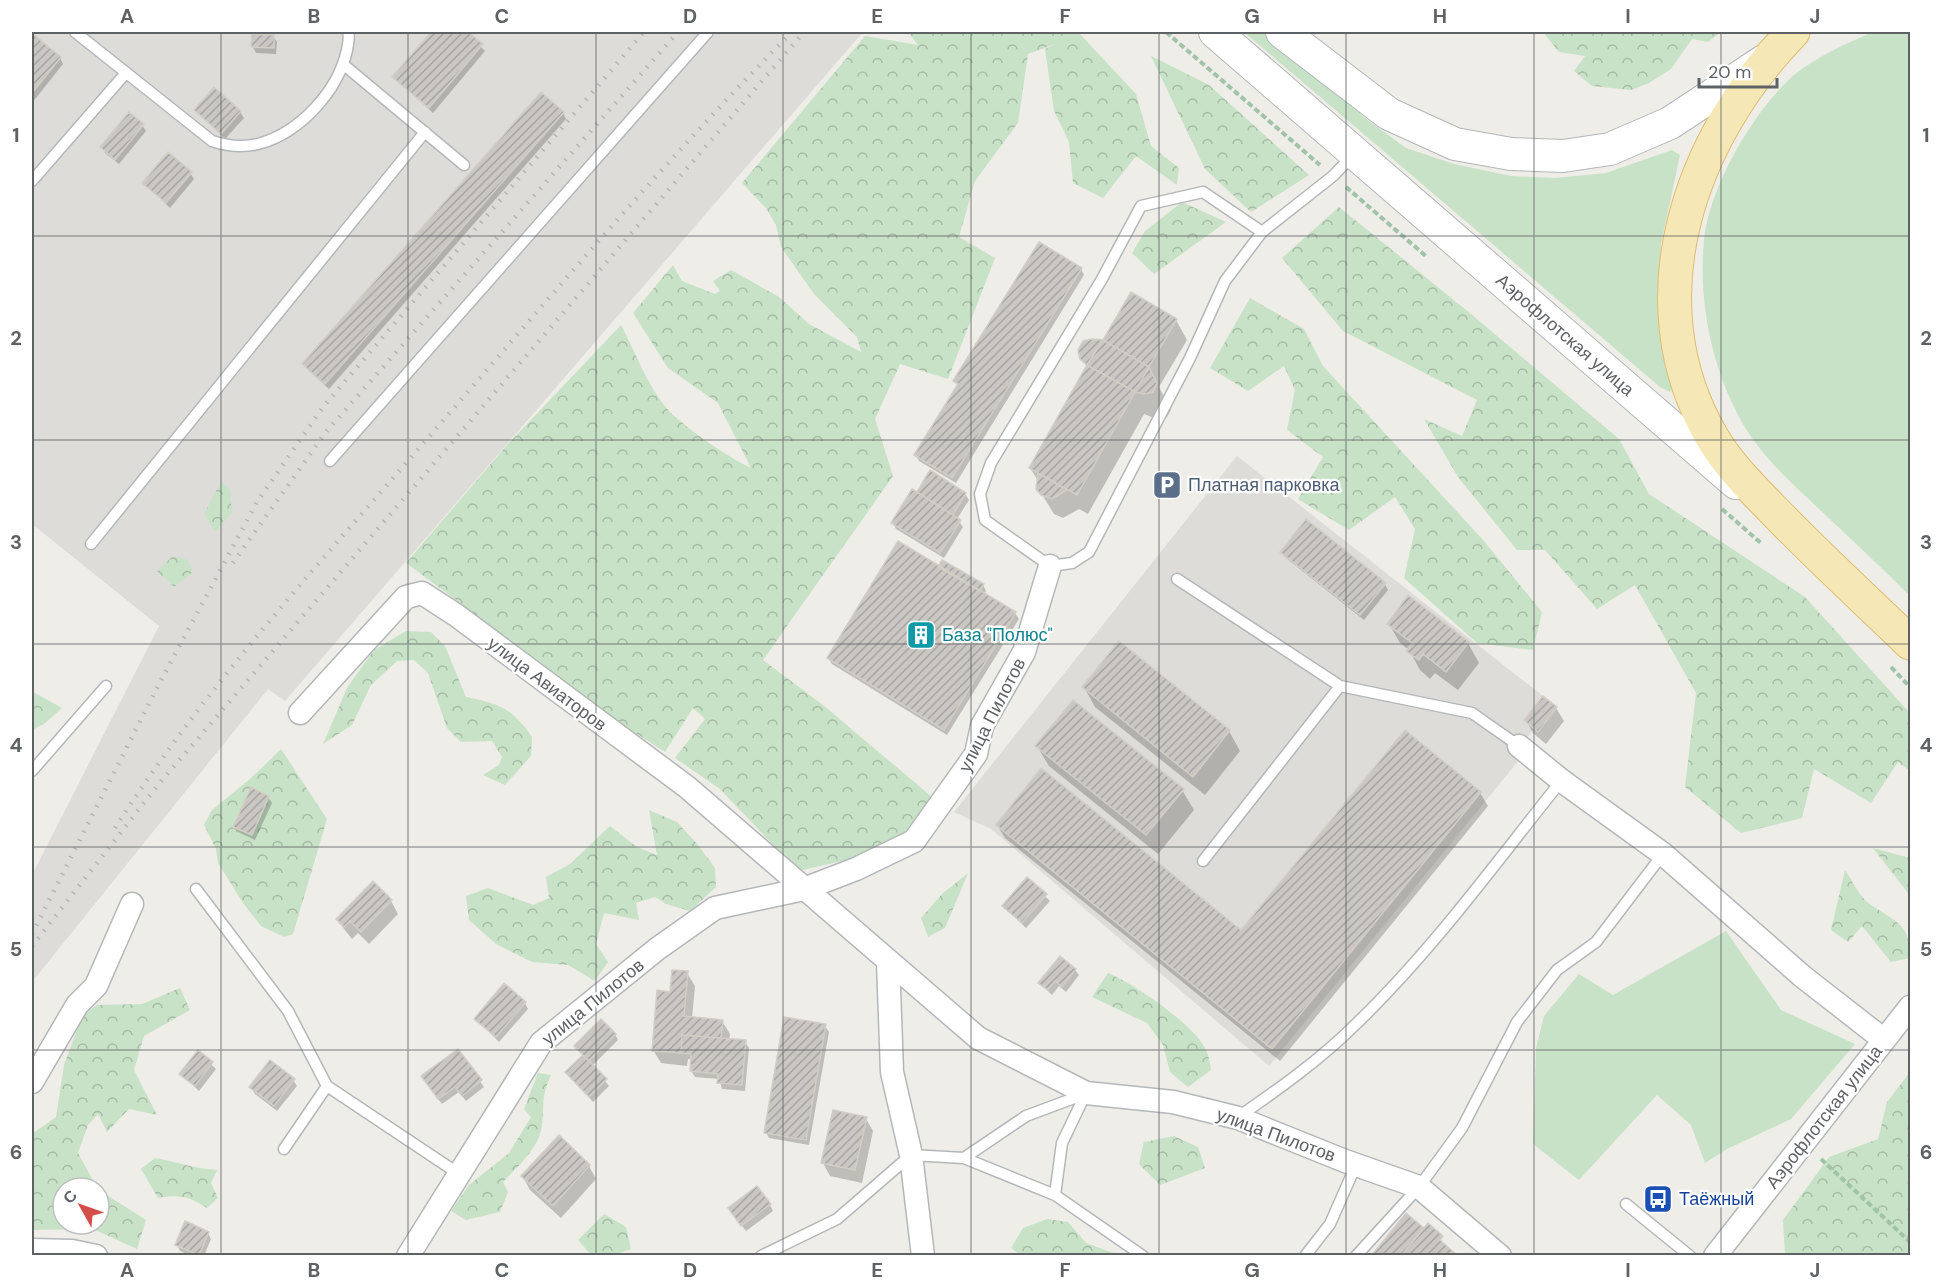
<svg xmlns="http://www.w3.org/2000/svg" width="1942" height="1287" font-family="'DM Sans',sans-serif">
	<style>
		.industrial { fill: #dedcd9 }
		.green { fill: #c8e2c7 }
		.forest { fill: url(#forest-crowns) }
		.shadow { fill: #0003 }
		.building { fill: url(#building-hatch); stroke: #d2cec6; stroke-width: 1.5 }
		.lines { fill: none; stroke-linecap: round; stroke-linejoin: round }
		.service-casing { stroke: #b4b7ba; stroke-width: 13 }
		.minor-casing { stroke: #b4b7ba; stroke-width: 25 }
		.secondary-casing { stroke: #b3b6b9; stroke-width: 34 }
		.primary-casing { stroke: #dfbc6f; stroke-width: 35 }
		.path { stroke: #a1c3a9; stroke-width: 4; stroke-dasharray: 6 3; stroke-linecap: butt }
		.service { stroke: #fff; stroke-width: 10 }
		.minor { stroke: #fff; stroke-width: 22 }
		.secondary { stroke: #fff; stroke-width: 32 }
		.primary { stroke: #f5e8b6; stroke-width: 33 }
		.rail { stroke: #b4b5b5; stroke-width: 4.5; stroke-dasharray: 1.5 8; stroke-linecap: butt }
		.grid { fill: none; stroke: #5e6265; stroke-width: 1.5; stroke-opacity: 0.55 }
		.labels { text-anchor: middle; stroke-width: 4.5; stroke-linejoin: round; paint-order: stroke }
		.street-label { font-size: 18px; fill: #5e6265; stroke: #fff }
		.service-label { font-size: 18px; fill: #4e5e75; stroke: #fff; text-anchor: start }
		.culture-label { font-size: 18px; fill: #0d838f; stroke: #fff; text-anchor: start }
		.transit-label { font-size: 18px; fill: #164399; stroke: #fff; text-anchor: start }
		.neatline { fill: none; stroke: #5e6265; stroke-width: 2 }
		.grid-label { font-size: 20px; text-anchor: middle; font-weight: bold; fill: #5e6265 }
	</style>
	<defs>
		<pattern id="forest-crowns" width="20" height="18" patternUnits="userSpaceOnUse" patternTransform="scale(1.5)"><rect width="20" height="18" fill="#c8e2c7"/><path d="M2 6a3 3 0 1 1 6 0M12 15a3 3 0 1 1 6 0" fill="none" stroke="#a6bba5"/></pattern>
		<pattern id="building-hatch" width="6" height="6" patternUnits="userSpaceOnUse" patternTransform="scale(1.5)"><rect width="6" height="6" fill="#cac7c3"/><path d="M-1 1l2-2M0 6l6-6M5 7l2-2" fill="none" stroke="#a7a5a2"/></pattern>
	</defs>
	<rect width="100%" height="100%" fill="#eeede7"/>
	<!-- industrial -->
	<path class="industrial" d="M32,32H863L285,701L268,689L32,982V875L159,626L32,524Z
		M1237,456L1557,707L1538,732L1534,729L1513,754L1519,760L1269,1066L991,829L954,812Z"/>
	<!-- green -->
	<path class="green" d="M1244,32H1263L1369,121L1406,148L1454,164L1511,176L1555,178L1606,173L1672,150L1680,155L1661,244L1660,312L1675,382L1670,392L1660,387Z
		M1873,32H1910V596C1880,566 1849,537 1818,508C1791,482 1762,457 1743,424C1712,370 1698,302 1704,240C1709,187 1754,110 1794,75C1817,56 1846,44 1873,32Z
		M1726,931L1781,1010L1855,1044L1791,1119L1727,1149L1705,1163L1691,1125L1657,1095L1579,1180L1533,1144L1536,1048L1544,1016L1579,974L1613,995Z"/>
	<!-- forest -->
	<path class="forest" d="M908,32H1078L1136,94L1151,146L1179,168L1177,185L1136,156L1103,198L1073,183L1069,142L1054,111L1045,49L1056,44L1028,54L1018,123L975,181L959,237L995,258L948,379L900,364L875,419L893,476L763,660L823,705L932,797L904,833L851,859L798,871L720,789L675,758L705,719L693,708L665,752L591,704L505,636L406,563L507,445L621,325C636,353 649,390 671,413C690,431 728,457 751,468L718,403L668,368L633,313L673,265L682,281L715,294L720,291L713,281L731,270L779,297L809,324L861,352L857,337L814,294L781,247L776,225L766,208L742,183L865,36L918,45Z
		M1543,32H1721L1708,42L1692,39L1671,69L1649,83L1631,90L1592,86L1574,71L1585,56L1559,52Z
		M1151,56L1209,85L1309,175L1251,212L1205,169Z
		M1182,202L1226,222L1154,274L1132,253L1145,231Z
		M1339,207L1471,314L1619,439L1649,494L1805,597L1910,713V771L1898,762L1871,803L1814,769L1802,818L1741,833L1685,787L1696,693L1635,585L1597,609L1545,550H1517L1458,477L1424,419L1462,436L1477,400L1343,331L1282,258Z
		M1250,298L1304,329L1323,366L1484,541L1542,612L1533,650L1477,643L1404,578L1415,529L1395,497L1349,530L1298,499L1323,457L1287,430L1295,390L1284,366L1248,391L1210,368Z
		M221,482L230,489L232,513L215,532L204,514Z
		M173,556L188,560L193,572L174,587L157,571Z
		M406,631L431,632L445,646L466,697C500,704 512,708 532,737L531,756L505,785L483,775L499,765L502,757L492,741L461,742L447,728L428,673L414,660L397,661L371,685L352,725L323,744L347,688L374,650Z
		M35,693L62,708L44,724L32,730V694Z
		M281,749L327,819L293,934L284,937L261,926L243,903L218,863L216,849L204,825L212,810L250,779Z
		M649,810L677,822L699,846L715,868L716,887L690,911L666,904L655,897L636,903L639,920L604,913L596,944L608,962L595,981L568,965L532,962L496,944L469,920L466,896L488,888L533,905L549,898L546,877L570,864L610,826L637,847L657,855Z
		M1873,848L1910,858V895L1908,893Z
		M1845,870C1852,880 1858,894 1867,902C1892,921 1911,921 1910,958L1891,962L1862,926L1848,942L1831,930Z
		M968,873L945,928L928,937L921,918L942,894Z
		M1108,973C1133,983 1198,1027 1207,1052C1209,1057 1210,1065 1211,1070L1188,1087L1170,1072L1163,1045L1147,1023L1092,997Z
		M180,988L190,1010L144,1036L134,1070L157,1115L129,1109L107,1132L98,1114L88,1125L78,1153L97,1188H63V1224H99V1190L146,1220L137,1249L93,1229L32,1230V1134L56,1117L64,1065L82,1016L97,1005L142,1004Z
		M1910,1072V1255H1785L1783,1220L1829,1157L1878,1139L1887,1102Z
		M538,1073L551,1075C539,1101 546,1106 541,1130C537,1150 516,1168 503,1182L508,1192L500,1212L466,1220L451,1211L469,1185L509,1153L531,1117L524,1109Z
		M1174,1136L1198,1147L1205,1168L1160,1185L1139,1164L1144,1142Z
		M155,1158C177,1162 196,1169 217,1170L211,1183L218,1198L207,1208C189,1196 179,1194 158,1198L141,1169Z
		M604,1214L626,1227L631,1249L614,1255H591L578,1240Z
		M1047,1219L1068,1222L1086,1243L1119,1255H1021L1011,1248L1023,1228Z"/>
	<!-- shadow -->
	<path class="shadow" d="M433,32H466L485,51L433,113L394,77Z
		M32,35L60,58L63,64L32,103Z
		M273,36L277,42L276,54L256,53L253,47Z
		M196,110L240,112L244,118L225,139Z
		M563,113L566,119L329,389L308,370L304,364Z
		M142,125L146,131L119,164L105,153L102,147Z
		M190,173L194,179L170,208L144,183Z
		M1081,269L1084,275L956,483L919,461L916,455L958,386L955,381Z
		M1176,320L1187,340L1159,387L1171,410L1167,417L1159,420L1144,414L1088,514L1079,509L1063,518L1054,514L1038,488L1039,482L1030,468L1087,368L1082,358L1104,341Z
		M931,472L965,494L969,500L957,519L963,527L944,558L896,529L893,523L917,494Z
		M1282,552L1385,584L1388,590L1364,620L1286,558Z
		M939,569L983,585L986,591L984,595L1015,613L1019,619L947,735L832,664L828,658Z
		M1389,624L1468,643L1479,663L1458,690L1435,673L1430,679L1420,670L1409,650L1400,643Z
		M1084,687L1229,731L1240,751L1205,795L1095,707Z
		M1543,698L1556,708L1564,721L1546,744L1533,733L1526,720Z
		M1037,746L1182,790L1194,810L1158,854L1049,766Z
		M1480,793L1488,806L1280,1061L1005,838L997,825L1242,932Z
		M268,797L272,803L255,840L238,832L235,826Z
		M1027,879L1050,901L1026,928L1004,907Z
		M391,901L398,914L369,944L358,933L352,939L337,920Z
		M1075,970L1079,975L1066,992L1059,986L1052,995L1040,983Z
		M687,973L695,986L692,1019L722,1021L730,1034L729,1040L745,1042L749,1048L745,1091L722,1089L719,1079L695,1077L691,1071L692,1059H688L687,1066L661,1063L653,1050L671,993Z
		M525,1003L528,1009L499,1042L476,1019Z
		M825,1026L829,1032L809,1145L769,1138L766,1132Z
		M615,1034L618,1040L592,1066L609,1086L593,1102L567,1072L583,1056L576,1046Z
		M458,1051L484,1087L466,1101L459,1092L442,1104L426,1083Z
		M198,1052L216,1069L199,1091L181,1074Z
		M293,1080L297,1086L277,1111L255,1094L251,1088Z
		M866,1119L873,1131L862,1183L830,1176L823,1163Z
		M589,1166L596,1179L561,1218L530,1190L523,1177Z
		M770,1205L773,1211L746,1231L733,1214Z
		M208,1233L211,1239L204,1256H191L180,1251L177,1245Z"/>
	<!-- building -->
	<path class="building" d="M431,32H468L483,44L429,108L392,77Z
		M32,33L61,57L32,93Z
		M252,34L274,35V48L251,47Z
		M214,87L241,111L221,134L194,110Z
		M541,92L564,112L325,384L302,364Z
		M129,112L144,124L115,160L100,147Z
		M168,152L192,172L166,203L142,183Z
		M1039,242L1082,268L952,478L914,455L958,384L953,381Z
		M1131,292L1177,319L1149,367L1103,340Z
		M1092,339L1103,340L1087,365L1080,359L1078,350L1083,341Z
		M1103,340L1149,367L1135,392L1087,365Z
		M1087,365L1135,392L1077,495L1029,468Z
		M1149,367L1157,383L1153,392L1144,394L1135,392Z
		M930,470L966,493L953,515L917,492Z
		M1038,473L1067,490L1052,499L1041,495L1036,489Z
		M912,489L961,520L940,553L891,523Z
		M1306,519L1386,583L1360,615L1280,552Z
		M898,541L1016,612L944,730L827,658Z
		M942,560L984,584L980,591L938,567Z
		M1408,595L1469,642L1446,672L1423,654L1419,660L1406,651L1412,643L1387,624Z
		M1119,641L1230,730L1193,777L1082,687Z
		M1543,696L1557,707L1538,732L1524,720Z
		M1073,700L1184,789L1146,835L1035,746Z
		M1405,730L1481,792L1272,1049L996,825L1041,768L1241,930Z
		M251,787L269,796L252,835L233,827Z
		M1027,877L1047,894L1022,923L1002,906Z
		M373,881L392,900L361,932L350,921L344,927L336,919Z
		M1060,956L1076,969L1062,987L1055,981L1048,990L1038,983Z
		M672,970L688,971L684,1016L723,1020L721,1038L682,1035L681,1053L652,1051L657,990L670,992Z
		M504,983L526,1002L496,1037L474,1019Z
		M784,1017L826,1024L806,1140L764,1133Z
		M601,1019L616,1034L589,1061L574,1046Z
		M682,1035L746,1040L742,1085L717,1083L718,1074L690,1071L691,1054L681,1053Z
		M458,1049L482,1080L462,1096L455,1087L438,1099L421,1076Z
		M198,1050L213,1062L195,1086L179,1074Z
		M583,1055L607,1079L589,1097L565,1072Z
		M270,1060L295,1079L274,1106L249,1087Z
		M833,1110L867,1117L855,1170L821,1163Z
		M559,1135L590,1165L553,1206L521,1176Z
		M757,1186L771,1204L741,1226L728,1208Z
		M1406,1213L1424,1228L1401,1256H1371Z
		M185,1221L209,1232L199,1255L175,1245Z
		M1428,1223L1443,1236L1440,1240L1458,1256H1401Z"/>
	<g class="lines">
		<!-- service casing -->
		<g class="service-casing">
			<path id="service" d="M75,32L212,141C227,146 242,148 258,144C300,133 338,91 347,50C348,43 350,38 348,32
				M344,65L464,165
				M32,181L125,74
				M1262,232L1203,192L1141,206L1102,279L991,463L980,494L985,520L1050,566L1072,563L1089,552L1190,358L1225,281L1262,232L1333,176L1353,155
				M330,461L708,32
				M91,544L425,132
				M1177,579L1340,686L1472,713L1519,746
				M32,771L106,686
				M1203,861L1340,686
				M196,889L288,1011L327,1086L459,1174
				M1238,1117C1279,1089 1321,1059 1356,1024C1433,950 1496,862 1562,780
				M284,1149L327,1086
				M964,1158L1026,1116L1085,1094
				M1055,1195L1062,1143L1086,1093
				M1626,1204L1690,1256
				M761,1256L837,1219L911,1155L964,1158L1055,1195L1143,1256
				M1305,1256L1330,1224L1356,1165
				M1356,1256L1419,1187L1462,1128L1517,1022L1557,970L1596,942L1663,854"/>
		</g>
		<!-- minor casing -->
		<g class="minor-casing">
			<path id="minor" d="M300,713L406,597L422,593L456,615L687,787L978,1038L1086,1093L1173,1102L1238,1118L1345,1161L1419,1187L1500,1256
				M1519,746L1562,781L1663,854L1802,976L1884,1040
				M888,961L892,1072L911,1155L923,1256
				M32,1082L77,1005L96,986L132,904
				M32,1250L72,1251L96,1256
				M408,1256L541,1043L657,949L715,908L804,889L856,869L914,841L976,754L982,726L1024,652L1050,566
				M1715,1256L1910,1007"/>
		</g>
		<!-- secondary casing -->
		<g class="secondary-casing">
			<path id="secondary" d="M1215,32L1736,483
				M1282,32L1389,114L1455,144L1511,154L1563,156L1610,149L1670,123L1764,61"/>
		</g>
		<!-- primary casing -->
		<g class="primary-casing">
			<path id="primary" d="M1793,32C1690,138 1632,300 1712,437C1730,468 1758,494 1783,520C1824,562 1868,602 1910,643"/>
		</g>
		<!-- path -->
		<path class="path" d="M1166,32L1320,165
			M1346,187L1427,257
			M1722,509L1762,544
			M1891,667L1910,687
			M1821,1159L1910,1242"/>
		<!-- service -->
		<use href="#service" class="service"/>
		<!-- minor -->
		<use href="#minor" class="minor"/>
		<!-- secondary -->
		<use href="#secondary" class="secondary"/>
		<!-- primary -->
		<use href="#primary" class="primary"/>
		<!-- rail -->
		<path class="rail" d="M233,563L325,433L678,32
			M115,828C205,687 318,565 427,439C547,301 664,161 792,32
			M32,934L160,682L257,502L323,407L644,32
			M32,946L158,785L804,32"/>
	</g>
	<!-- grid -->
	<path class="grid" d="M221,32V1256M408,32V1256M596,32V1256M783,32V1256M971,32V1256M1159,32V1256M1346,32V1256M1534,32V1256M1721,32V1256M32,236H1910M32,440H1910M32,644H1910M32,847H1910M32,1050H1910"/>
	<!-- icons -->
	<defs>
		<g id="parking-square" transform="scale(1.5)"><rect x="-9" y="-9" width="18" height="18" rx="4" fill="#5c6f8a" stroke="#fff"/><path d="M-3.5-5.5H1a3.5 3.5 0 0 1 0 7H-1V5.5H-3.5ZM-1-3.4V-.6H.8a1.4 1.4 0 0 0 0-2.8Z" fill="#fff"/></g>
		<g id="building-square" transform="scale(1.5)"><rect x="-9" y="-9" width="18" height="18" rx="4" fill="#0f9aa8" stroke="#fff"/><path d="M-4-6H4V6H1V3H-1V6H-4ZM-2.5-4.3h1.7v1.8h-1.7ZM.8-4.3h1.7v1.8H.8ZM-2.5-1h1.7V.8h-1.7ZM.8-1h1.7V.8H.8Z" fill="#fff"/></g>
		<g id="bus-square" transform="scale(1.5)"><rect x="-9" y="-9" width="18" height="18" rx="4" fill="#1a4fb4" stroke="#fff"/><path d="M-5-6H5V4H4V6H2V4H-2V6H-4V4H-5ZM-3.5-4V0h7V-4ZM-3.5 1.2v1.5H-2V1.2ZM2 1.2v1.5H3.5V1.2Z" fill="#fff"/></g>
	</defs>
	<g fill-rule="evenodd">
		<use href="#parking-square" x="1167" y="485"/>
		<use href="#building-square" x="921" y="635"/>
		<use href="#bus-square" x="1658" y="1199"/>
	</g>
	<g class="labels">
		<!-- street labels -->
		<g class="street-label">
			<text transform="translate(1565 335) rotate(41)" y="6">Аэрофлотская улица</text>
			<text transform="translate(547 684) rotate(37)" y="6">улица Авиаторов</text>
			<text transform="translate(992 715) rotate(-63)" y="6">улица Пилотов</text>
			<text transform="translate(593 1002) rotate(-39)" y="6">улица Пилотов</text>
			<text transform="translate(1824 1117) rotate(-52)" y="6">Аэрофлотская улица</text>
			<text transform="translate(1276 1135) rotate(20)" y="6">улица Пилотов</text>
		</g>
		<!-- service labels -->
		<g class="service-label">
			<text x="1188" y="491">Платная парковка</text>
		</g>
		<!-- culture labels -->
		<g class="culture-label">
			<text x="942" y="641">База "Полюс"</text>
		</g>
		<!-- transit labels -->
		<g class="transit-label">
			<text x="1679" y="1205">Таёжный</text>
		</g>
	</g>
	<!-- border -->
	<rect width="1942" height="1287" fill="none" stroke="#ffffff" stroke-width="66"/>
	<!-- north arrow -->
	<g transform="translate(81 1206) rotate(310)"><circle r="28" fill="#ffffff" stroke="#bfc0c1" stroke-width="1.5"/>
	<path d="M0-4.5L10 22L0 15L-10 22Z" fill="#d34e48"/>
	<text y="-9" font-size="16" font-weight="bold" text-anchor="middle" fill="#5e6265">С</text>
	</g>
	<!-- scale -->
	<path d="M1699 78v9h78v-9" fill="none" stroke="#5e6265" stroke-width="3"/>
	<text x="1708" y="78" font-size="18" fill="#5e6265" stroke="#ffffff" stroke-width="4.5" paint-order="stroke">20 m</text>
	<rect x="33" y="33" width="1876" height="1221" class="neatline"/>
	<g class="grid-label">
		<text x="127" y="23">A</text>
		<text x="314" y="23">B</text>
		<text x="502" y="23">C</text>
		<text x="690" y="23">D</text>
		<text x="877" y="23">E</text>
		<text x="1065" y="23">F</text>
		<text x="1252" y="23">G</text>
		<text x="1440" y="23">H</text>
		<text x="1628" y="23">I</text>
		<text x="1815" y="23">J</text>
		<text x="16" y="142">1</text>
		<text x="1926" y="142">1</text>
		<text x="16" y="345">2</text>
		<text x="1926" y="345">2</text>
		<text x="16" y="549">3</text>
		<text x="1926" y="549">3</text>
		<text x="16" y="752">4</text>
		<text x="1926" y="752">4</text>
		<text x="16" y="956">5</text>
		<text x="1926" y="956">5</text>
		<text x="16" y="1159">6</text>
		<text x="1926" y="1159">6</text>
		<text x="127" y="1277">A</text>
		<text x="314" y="1277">B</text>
		<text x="502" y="1277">C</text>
		<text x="690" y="1277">D</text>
		<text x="877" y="1277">E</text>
		<text x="1065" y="1277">F</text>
		<text x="1252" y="1277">G</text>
		<text x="1440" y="1277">H</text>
		<text x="1628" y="1277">I</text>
		<text x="1815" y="1277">J</text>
	</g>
</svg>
